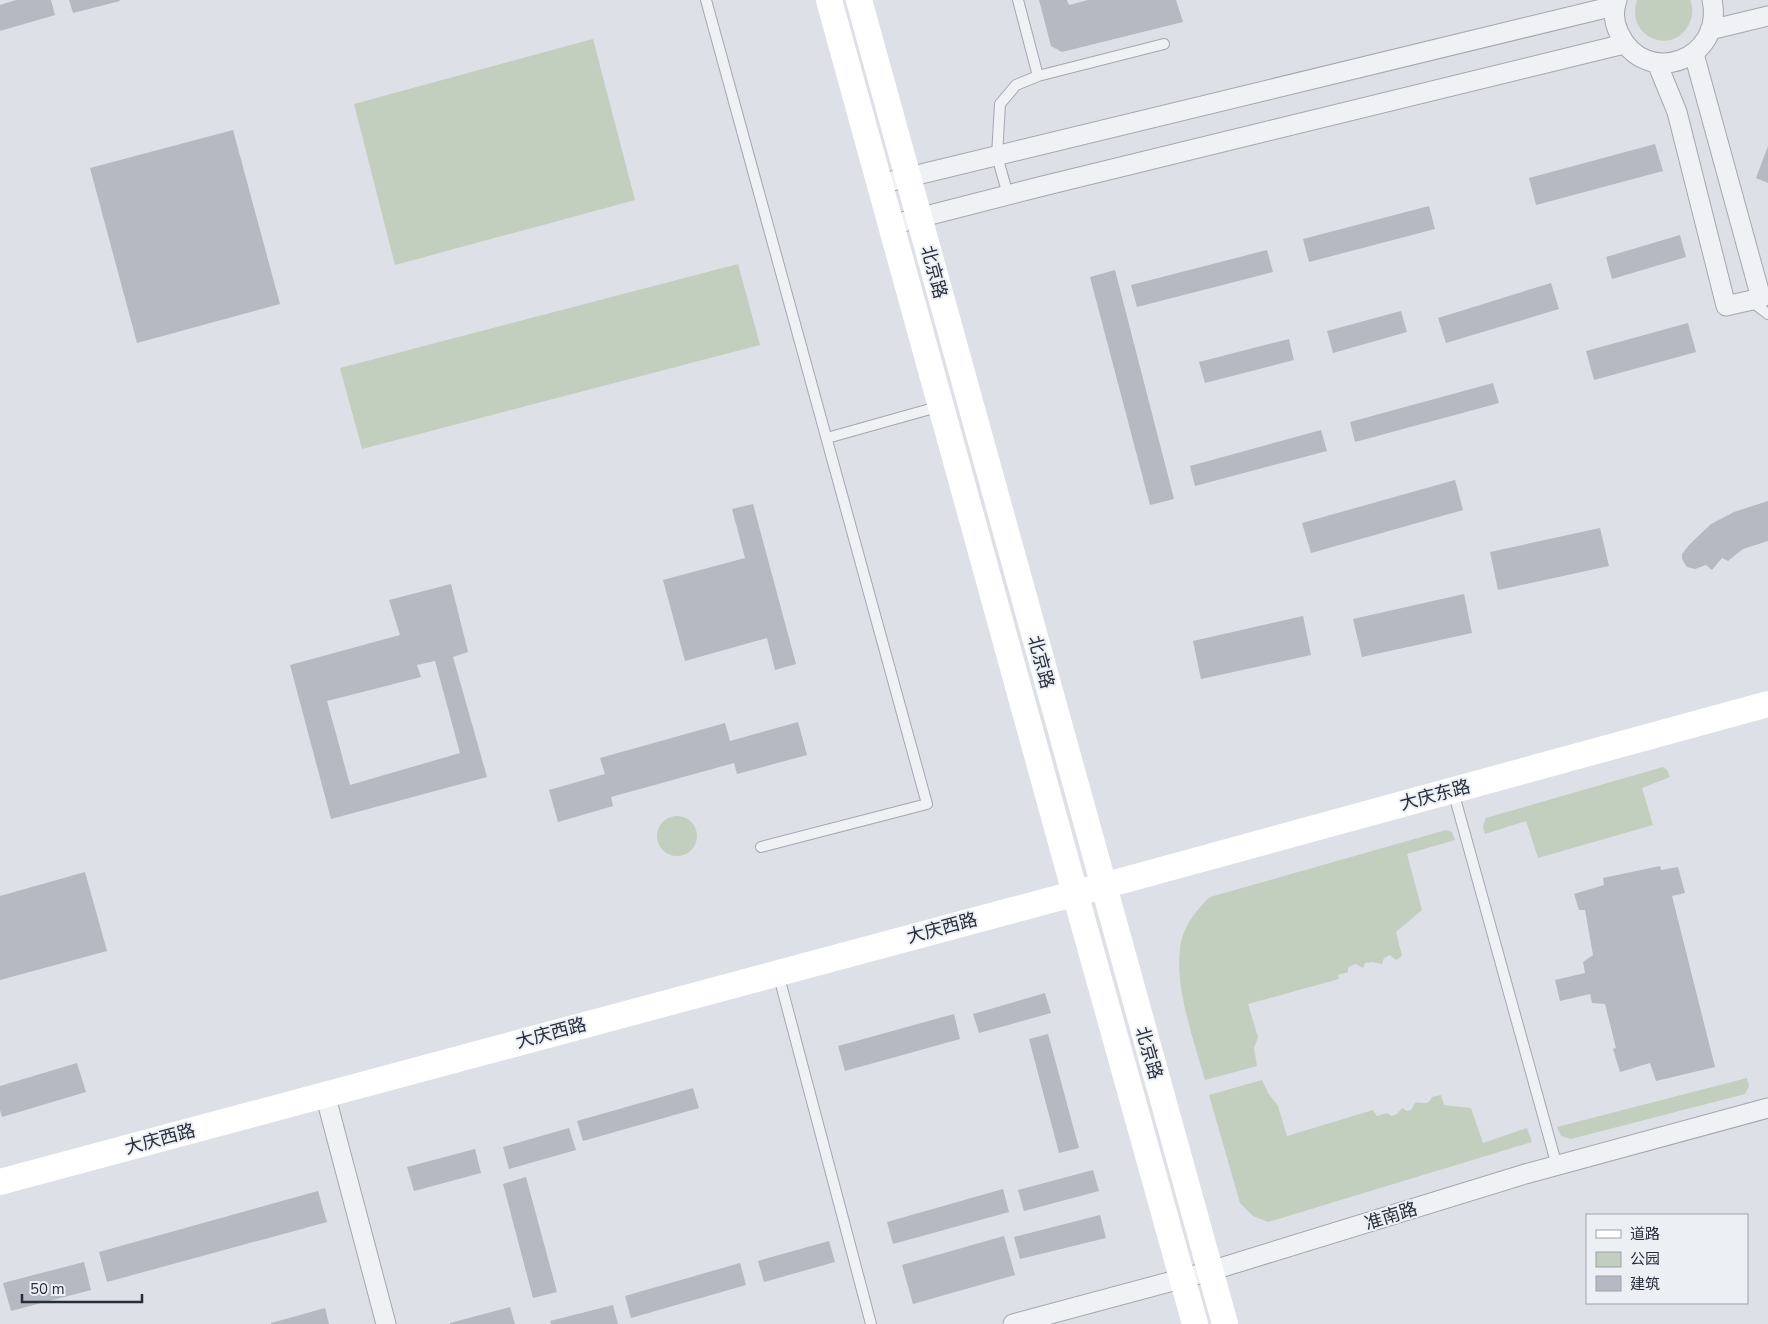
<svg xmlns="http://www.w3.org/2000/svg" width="1768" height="1324" font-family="'Nunito Sans','Noto Sans SC',sans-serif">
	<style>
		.green { fill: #c2cfbe }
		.building { fill: #b4b9c2; fill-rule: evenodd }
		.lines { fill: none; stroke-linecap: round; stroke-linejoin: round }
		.lane-casing { stroke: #a3a7af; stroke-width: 12 }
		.street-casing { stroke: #a3a7af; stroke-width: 21 }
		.lane { stroke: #eff1f4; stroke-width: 10 }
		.street { stroke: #eff1f4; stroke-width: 19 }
		.secondary { stroke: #fff; stroke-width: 26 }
		.labels { text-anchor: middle; stroke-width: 4; stroke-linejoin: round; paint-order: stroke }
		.street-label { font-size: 18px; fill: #272e3b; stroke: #eceff4 }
	</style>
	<rect width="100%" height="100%" fill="#dde0e6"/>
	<!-- green -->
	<path class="green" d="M1637,0H1690C1693,6 1693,13 1691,19C1679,58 1624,40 1637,0Z
		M593,39L635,200L395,265L354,104Z
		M738,264L760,345L362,449L340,368Z
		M1663,767L1667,770L1670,777L1642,788L1653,825L1538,858L1526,821L1485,834L1483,826L1486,818Z
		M657 836a20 20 0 1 1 40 0a20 20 0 1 1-40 0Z
		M1446,830L1452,832L1455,840L1407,854L1422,910L1396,932L1402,956L1396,960L1390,955L1384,958L1382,964L1372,962L1365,963L1363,968L1356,964L1348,967V972L1338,975L1339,979L1248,1004L1258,1037L1254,1048L1257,1066L1205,1080C1194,1041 1175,989 1180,949C1182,928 1196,910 1210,897Z
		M1747,1078L1749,1086L1745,1094L1571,1139L1561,1136L1557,1127Z
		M1262,1080L1268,1093L1278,1106L1287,1136L1373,1110L1377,1116L1387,1113L1392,1116L1397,1114L1402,1108L1407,1111L1411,1110L1415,1103C1422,1101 1427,1107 1432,1097L1441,1095L1444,1105L1471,1108L1483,1143L1527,1128L1532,1142L1268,1222L1253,1216L1240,1203L1209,1095Z"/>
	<!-- building -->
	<path class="building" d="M16,0H51L55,15L0,31V5Z
		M69,0H119L120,1L73,13Z
		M1039,0H1067L1069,5L1088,0H1176L1183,22L1062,52L1051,46Z
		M233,130L280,304L137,343L90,168Z
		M1655,144L1663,171L1536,205L1529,178Z
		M1768,146V183L1756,178Z
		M1429,206L1435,229L1309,262L1303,239Z
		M1680,235L1686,257L1612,279L1606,257Z
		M1267,250L1273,272L1137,307L1131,285Z
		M1115,270L1174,499L1150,505L1090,277Z
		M1551,283L1559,309L1446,343L1438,318Z
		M1401,311L1407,332L1333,353L1327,331Z
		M1688,323L1696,352L1594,380L1586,351Z
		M1289,339L1294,360L1205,383L1199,362Z
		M1493,383L1499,403L1355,442L1350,422Z
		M1321,430L1327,451L1195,486L1190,466Z
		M1455,480L1463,510L1311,553L1302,523Z
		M1768,501V541L1743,549L1728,561L1722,558L1712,570L1706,565L1695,569L1687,567L1682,559V554L1689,545L1711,524L1734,512Z
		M753,504L796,664L775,670L767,638L685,661L663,580L745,558L732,509Z
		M1600,528L1609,566L1498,590L1490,552Z
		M451,584L468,652L453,657L487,777L331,819L290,665L400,635L389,600ZM435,661L460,753L350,785L327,701L421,677L417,665Z
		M1464,594L1472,633L1362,657L1353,619Z
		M1303,616L1311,655L1201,679L1193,641Z
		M798,722L807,755L737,774L734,763L611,797L613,806L558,822L549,790L605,774L600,758L725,723L730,741Z
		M1660,866L1661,870L1678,867L1685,893L1672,896L1715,1067L1656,1081L1650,1063L1620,1072L1613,1049L1616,1048L1605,1004L1592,1003L1590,994L1560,1001L1555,980L1585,973L1583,962L1593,955L1585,910H1579L1574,894L1604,885L1603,878Z
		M85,872L107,951L0,980V896Z
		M1045,993L1051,1013L979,1033L973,1014Z
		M954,1014L960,1039L845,1071L838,1046Z
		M1048,1034L1079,1148L1059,1153L1029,1039Z
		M77,1063L86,1092L2,1117L0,1110V1086Z
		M693,1088L699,1108L583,1141L577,1121Z
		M569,1128L576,1150L509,1169L503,1147Z
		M475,1149L481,1173L414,1191L407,1167Z
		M1093,1170L1099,1191L1024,1211L1018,1190Z
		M526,1177L557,1292L533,1298L503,1184Z
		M1003,1189L1009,1212L893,1244L887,1222Z
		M318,1191L327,1222L107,1282L99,1252Z
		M1100,1215L1106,1238L1020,1259L1014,1237Z
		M1004,1236L1015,1275L913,1304L902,1265Z
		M829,1241L835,1262L764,1282L758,1261Z
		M84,1262L91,1290L11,1311L3,1283Z
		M740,1263L746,1285L631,1318L625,1296Z
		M613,1305L618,1324H551L550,1321Z
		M510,1307L515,1324H450V1323Z
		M325,1308L329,1324H271V1323Z"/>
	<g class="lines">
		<!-- lane casing -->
		<g class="lane-casing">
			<path id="lane" d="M706,0L927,804L761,847
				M1018,0L1038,76
				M1008,195L997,156L1000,104L1016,85L1038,76L1164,44
				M1751,301L1768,314
				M827,438L941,406
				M1453,791L1557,1166
				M778,973L871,1324"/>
		</g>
		<!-- street casing -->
		<g class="street-casing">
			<path id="street" d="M1617,0C1613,11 1614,23 1619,33C1645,89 1725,60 1712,0
				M1710,30L1768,16
				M1657,63L1677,112L1726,306L1761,298L1694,54
				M880,184L1614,6
				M891,225L1043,186L1624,44
				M325,1094L386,1324
				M1013,1324L1210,1271L1525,1174L1768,1108"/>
		</g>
		<!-- lane -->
		<use href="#lane" class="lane"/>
		<!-- street -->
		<use href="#street" class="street"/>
		<!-- secondary -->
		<path class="secondary" d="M829,0L1075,893L1195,1324
			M859,0L1225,1324
			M0,1182L1103,886L1768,704"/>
	</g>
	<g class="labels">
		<!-- street labels -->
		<g class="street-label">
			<text transform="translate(934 272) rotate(75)" y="6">北京路</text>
			<text transform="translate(1041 662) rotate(75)" y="6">北京路</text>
			<text transform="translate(1435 795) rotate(-15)" y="6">大庆东路</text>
			<text transform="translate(942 928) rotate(-15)" y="6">大庆西路</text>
			<text transform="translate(551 1033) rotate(-15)" y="6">大庆西路</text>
			<text transform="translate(1149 1053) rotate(74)" y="6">北京路</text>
			<text transform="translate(160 1139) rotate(-15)" y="6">大庆西路</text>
			<text transform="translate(1391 1216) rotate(-17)" y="6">准南路</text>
		</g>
	</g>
	<!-- legend -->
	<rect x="1586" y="1214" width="162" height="90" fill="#eceff4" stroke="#9da2aa"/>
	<rect x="1596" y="1230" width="25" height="8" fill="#ffffff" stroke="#9da2aa"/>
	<text x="1630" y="1239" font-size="15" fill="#272e3b">道路</text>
	<rect x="1596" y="1252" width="25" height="15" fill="#c2cfbe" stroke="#9da2aa"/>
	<text x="1630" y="1264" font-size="15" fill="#272e3b">公园</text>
	<rect x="1596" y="1276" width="25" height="15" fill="#b4b9c2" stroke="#9da2aa"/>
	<text x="1630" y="1289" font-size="15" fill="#272e3b">建筑</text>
	<!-- scale -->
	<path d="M22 1294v8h120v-8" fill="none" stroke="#272e3b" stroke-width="2.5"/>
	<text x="30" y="1294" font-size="15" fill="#272e3b" stroke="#eceff4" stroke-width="4" paint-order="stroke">50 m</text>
</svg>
